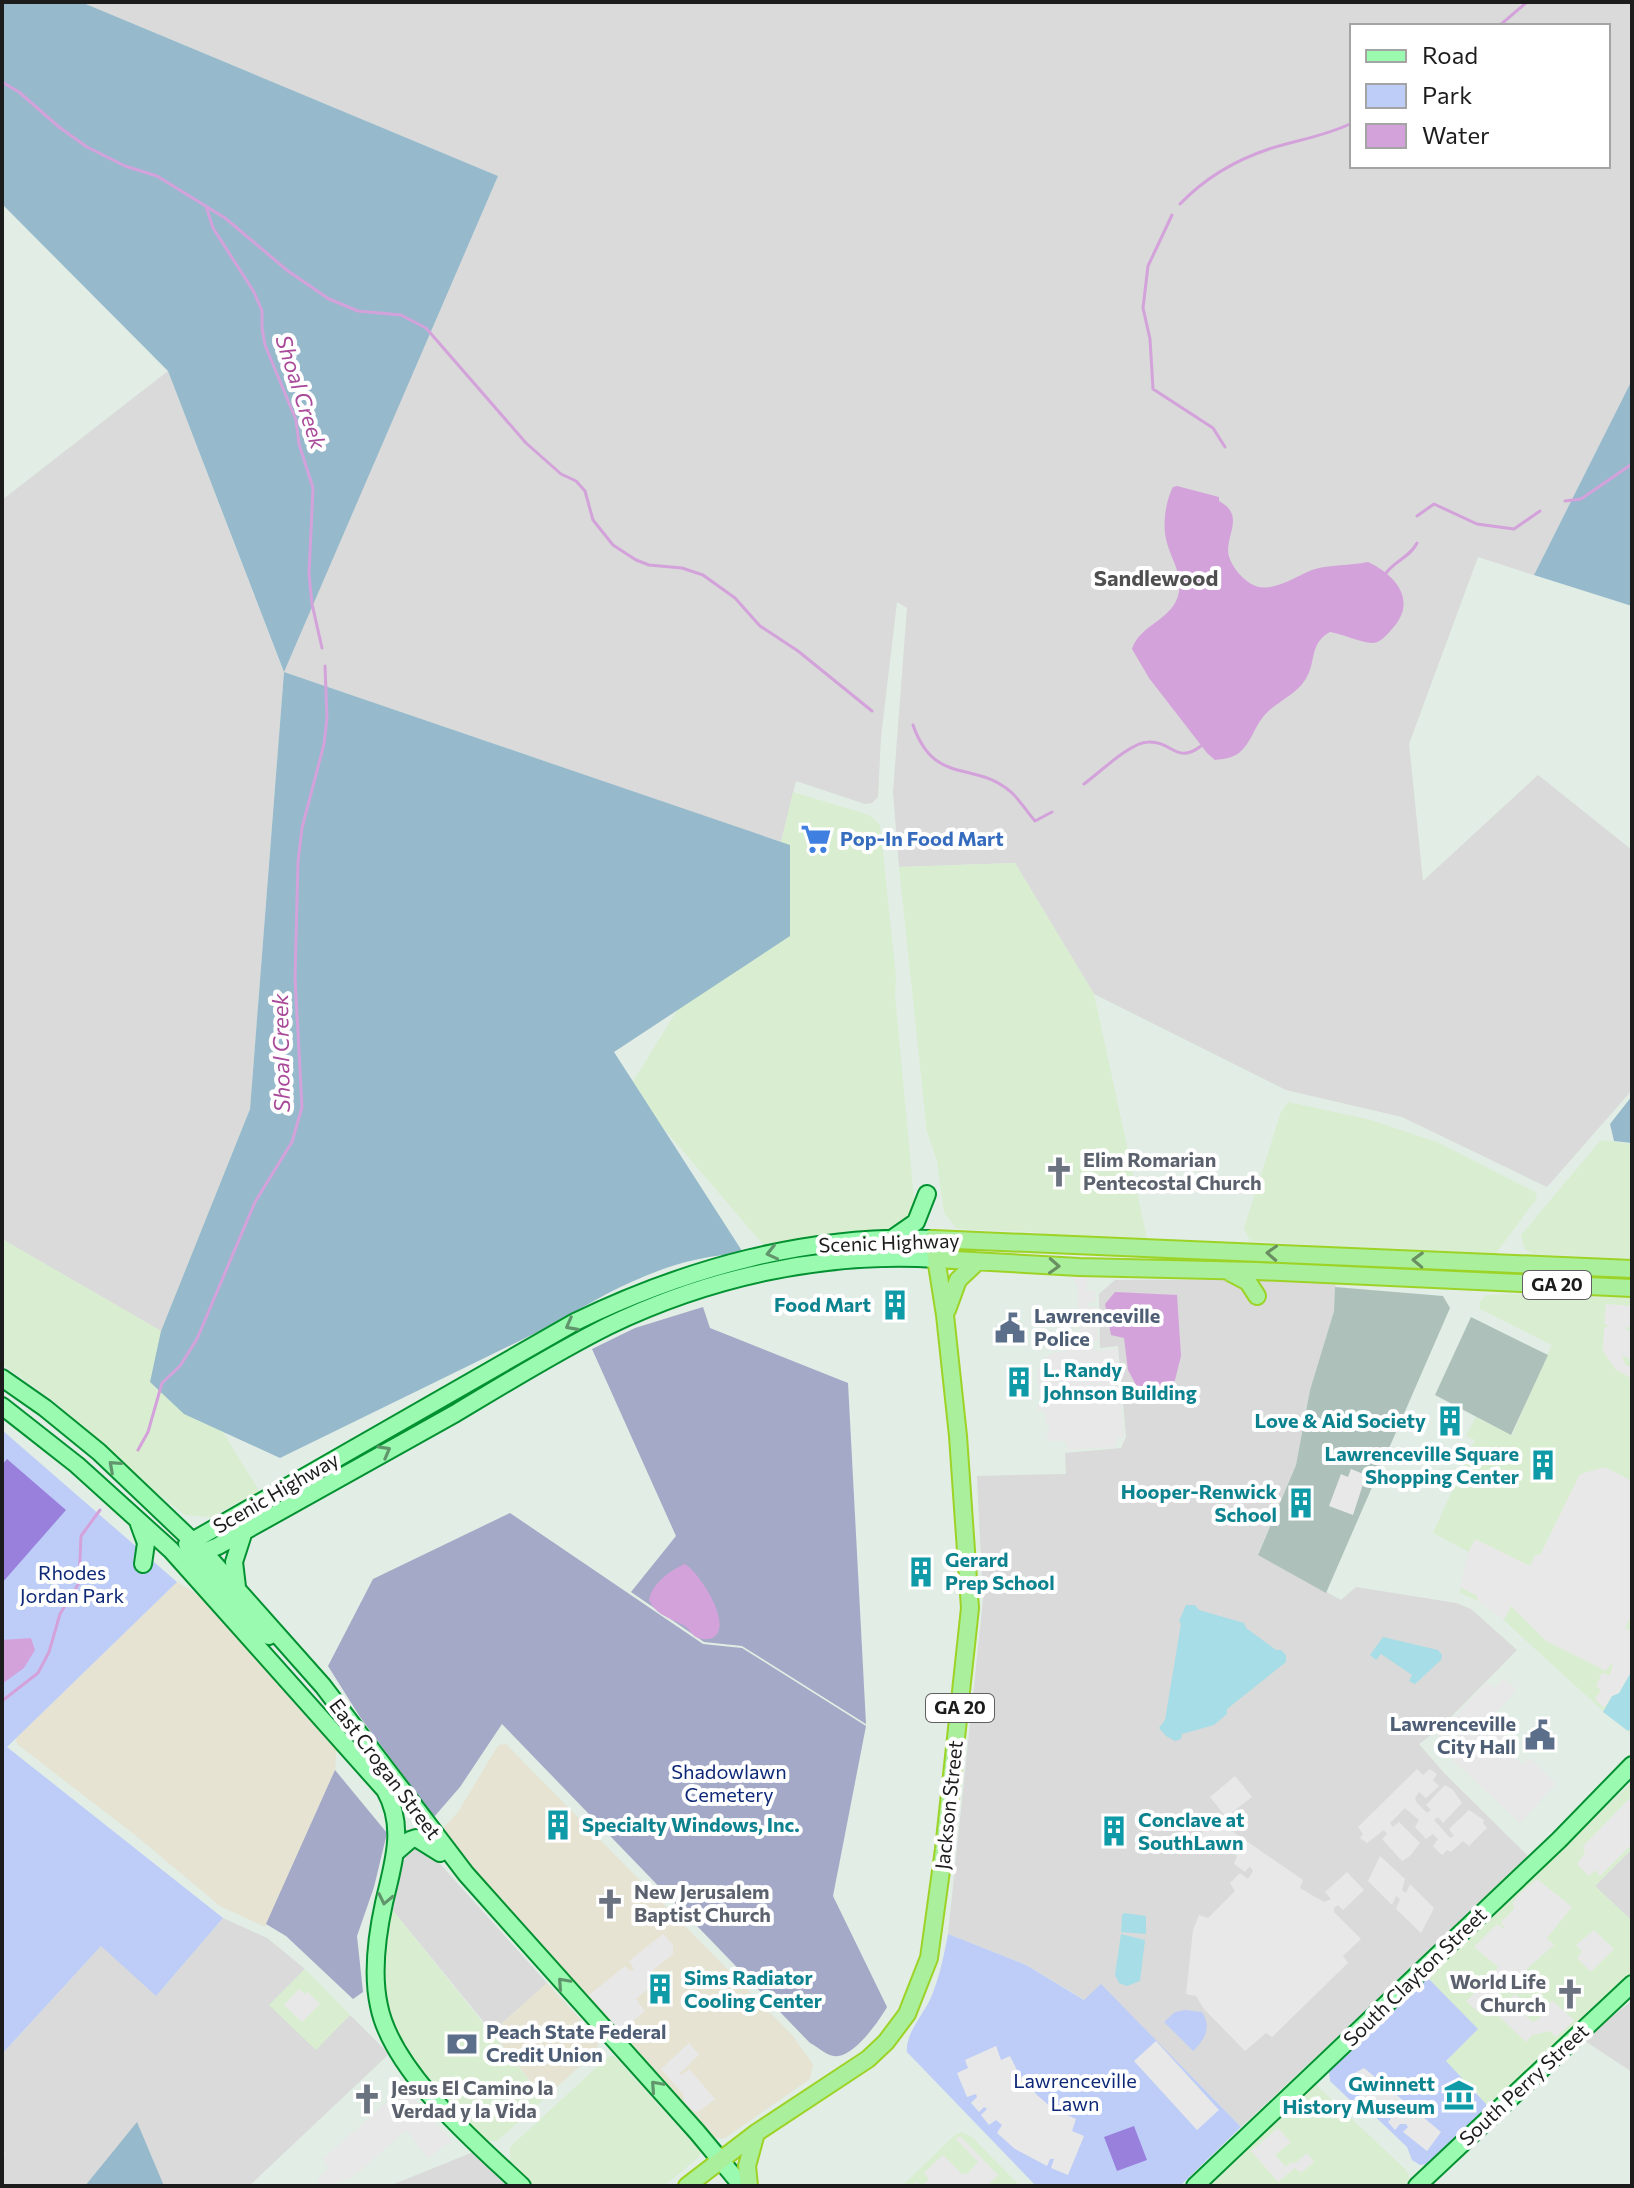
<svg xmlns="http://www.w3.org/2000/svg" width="1634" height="2188" font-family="Commissioner,sans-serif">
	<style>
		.residential { fill: #d9dad9; fill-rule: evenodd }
		.commercial { fill: #d9eed0 }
		.industrial { fill: #e6e3d3 }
		.construction { fill: #adc1ba }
		.grass { fill: #a7dde7 }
		.forest { fill: #96b9cc }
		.cemetery { fill: #a3a9c6 }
		.park { fill: #becdf8 }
		.pitch { fill: #9980dc }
		.parking { fill: #e8e8e8 }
		.water { fill: #d4a2db }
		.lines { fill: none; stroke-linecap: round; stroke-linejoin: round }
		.stream { stroke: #d4a2db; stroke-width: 3 }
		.primary-casing { stroke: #029131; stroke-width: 20 }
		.trunk-casing { stroke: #9dd326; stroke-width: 20 }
		.primary { stroke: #9afab0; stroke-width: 16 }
		.trunk { stroke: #aaef9c; stroke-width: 16 }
		.oneway { stroke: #61966d }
		.oneway2 { stroke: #6a9062 }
		.labels { text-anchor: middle; stroke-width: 8; stroke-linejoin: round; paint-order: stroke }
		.shield { fill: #fff; stroke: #606060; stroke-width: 2 }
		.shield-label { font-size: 18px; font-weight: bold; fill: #1c1c1c }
		.shop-label { font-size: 20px; font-weight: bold; fill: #366cbe; stroke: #fff; text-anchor: start }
		.worship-label { font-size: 20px; font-weight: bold; fill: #5b616d; stroke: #fff; text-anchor: start }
		.street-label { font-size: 20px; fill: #1c1c1c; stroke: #fff }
		.culture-label { font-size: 20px; font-weight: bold; fill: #0d838f; stroke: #fff; text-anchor: end }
		.service-label { font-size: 20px; font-weight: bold; fill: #4e5e75; stroke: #fff; text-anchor: start }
		.park-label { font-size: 20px; fill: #0d2877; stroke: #fff }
		.water-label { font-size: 22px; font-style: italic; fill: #a94b9a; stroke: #fff }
		.neighbourhood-label { font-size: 22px; font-weight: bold; fill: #4f4f4f; stroke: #fff }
	</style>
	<rect width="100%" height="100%" fill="#e1ede5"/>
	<!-- residential -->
	<path class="residential" d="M81,2H1632V380L1534,575L1478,557L1409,744L1423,881L1538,775L1632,850V1090L1547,1187L1402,1117L1286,1090L1094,994L1015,863L899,867L893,792L907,608L897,602L881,737L878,797L872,803L865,804L796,781L781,842L284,672L250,1109L161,1331L2,1239V500L168,371L283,670L498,176ZM1352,26H1608V166H1352Z
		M1336,1279L1334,1311L1310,1390L1296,1465L1258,1554L1341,1600L1356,1587L1456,1603L1471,1609L1517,1650L1439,1729L1419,1744L1445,1774L1529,1857L1241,2127L1101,1985L1085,2000L1026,1965L948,1934L983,1600L977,1476L1066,1474L1065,1453L1121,1448L1126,1437L1118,1346L1100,1348L1099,1294L1115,1280Z
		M416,1844L424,1846L547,1983L492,2032L390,1907L402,1856Z
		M1632,1849V1921L1595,1886Z
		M223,1918L267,1938L305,1969L270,2005L316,2049L350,2015L389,2054L249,2186H2V2158L5,2153L2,2150V2054L102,1945L156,1996Z
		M1632,2001V2072L1582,2039Z
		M476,2151L509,2186H389Z"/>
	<!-- commercial -->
	<path class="commercial" d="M793,792L869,815L880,825L896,977L895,995L915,1210L900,1230L766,1248L629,1088L781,843Z
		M1015,863L1094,994L1148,1243L1074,1239L1034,1232L957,1229L944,1213L937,1161L927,1132L899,867Z
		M1288,1102L1371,1120L1439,1143L1535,1192L1537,1198L1494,1256L1357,1252L1316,1245L1250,1241L1244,1228L1281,1112Z
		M1601,1140L1632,1144V1262L1578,1256L1533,1254L1524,1248L1521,1235Z
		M2,1239L161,1331L259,1491L211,1517L185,1515L133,1475L55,1402L2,1364Z
		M1592,1291L1609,1296L1632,1297V1734L1601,1709L1486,1604L1460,1593L1469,1552L1433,1533L1475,1440L1466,1436L1476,1417L1512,1435L1552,1345L1480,1309V1301L1486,1295Z
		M1632,1782V1849L1595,1886L1632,1921V1974L1488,2106L1446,2061L1477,2030L1428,1978Z
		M390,1907L544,2099L497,2141H485L421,2075L408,2059L388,2013L382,1983V1956Z
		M305,1969L350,2015L316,2050L269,2005Z
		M609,2056H614L619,2061L682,2131L700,2143V2156L664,2186H531L510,2163V2147Z
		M1316,2085L1406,2170L1410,2178L1405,2186H1207Z
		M962,2132L972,2137L1020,2186H902L955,2135Z"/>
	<!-- industrial -->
	<path class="industrial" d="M177,1582L194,1592L250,1647L337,1743L335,1770L265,1927L220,1906L135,1835L17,1744L16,1738Z
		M506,1744L792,2035L813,2064L810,2079L725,2138L715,2139L707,2135L441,1834L442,1829L458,1812L494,1752L499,1745Z
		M547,1983L598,2038V2045L595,2052L544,2099L492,2032Z"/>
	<!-- construction -->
	<path class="construction" d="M1335,1287L1443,1296L1450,1308L1326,1593L1258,1555L1296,1465L1310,1390L1334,1311Z
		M1471,1317L1548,1355L1511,1435L1435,1395Z"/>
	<!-- grass -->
	<path class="grass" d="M1186,1605H1195L1199,1610L1244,1623L1246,1628L1276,1650H1281L1286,1655V1662L1227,1709V1714L1214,1725L1182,1734L1181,1739L1175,1741L1166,1736L1159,1728L1165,1720L1181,1624L1179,1621Z
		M1383,1637L1438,1650L1442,1655L1441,1660L1415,1684L1409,1681L1412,1675L1381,1654L1376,1660L1370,1655Z
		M1632,1670V1728L1628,1731L1603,1712L1612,1696L1619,1693Z
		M1124,1913L1146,1916V1934L1121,1932L1122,1915Z
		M1121,1934L1145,1940L1140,1981L1127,1986L1119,1983L1115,1975Z"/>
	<!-- forest -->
	<path class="forest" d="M2,2H81L498,176L284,672L790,845V936L614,1052L744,1254C678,1254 613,1288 558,1322L280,1458L184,1414L150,1382L161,1331L250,1109L284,672L168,371L2,204Z
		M1632,380V606L1534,575Z
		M1632,1096V1143L1614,1141L1610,1124Z
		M137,2122L164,2186H85Z"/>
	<!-- cemetery -->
	<path class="cemetery" d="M703,1307L710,1328L848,1383L866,1724L742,1646L704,1642L631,1592L676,1536L592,1349L635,1328Z
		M510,1513L703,1644L742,1648L866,1726L833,1896L887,2007C879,2021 856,2054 838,2056C829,2058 818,2047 810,2043L502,1724L460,1787L434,1817L360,1717L328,1666L373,1579Z
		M335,1770L387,1833L374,1887L357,1936L363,1992L353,1999L286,1936L266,1924Z"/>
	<!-- park -->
	<path class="park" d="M2,1430L177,1582L7,1747L223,1918L156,1996L101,1946L2,2054Z
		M948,1934L1026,1965L1084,2000L1101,1984L1241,2127L1180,2186H1036L907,2052C905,2033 925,2013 932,1995C940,1975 944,1955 948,1934Z
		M1428,1978L1478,2029L1446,2061L1488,2106L1428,2164L1420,2165L1412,2160L1407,2147L1361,2103L1350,2100L1330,2081L1329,2072Z
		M1185,2010L1202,2012C1212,2028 1205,2039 1193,2051L1164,2022L1175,2012Z"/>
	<!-- pitch -->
	<path class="pitch" d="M7,1459L66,1510L2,1583V1465Z
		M1134,2126L1147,2160L1117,2171L1104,2137Z"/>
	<!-- parking -->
	<path class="parking" d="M1071,1273L1088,1274L1086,1290L1095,1291V1301L1087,1304L1088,1307H1096L1098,1340L1090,1341L1091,1348L1098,1351L1117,1349L1124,1437L1116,1439V1447L1068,1450L1065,1441H1048L1047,1432L1051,1426L1047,1424L1045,1411L1038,1410V1405L1049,1402L1040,1401L1037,1369L1044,1367L1047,1356L1052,1353L1067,1351L1070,1346L1080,1344L1081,1340L1077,1285Z
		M1606,1304L1632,1306V1326L1625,1328L1632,1333V1360L1622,1355L1625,1364L1632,1368V1379L1615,1369L1603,1351L1604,1328L1609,1325L1604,1324Z
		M1605,1467L1632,1481V1615L1625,1628L1629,1631L1632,1624V1670L1619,1693L1612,1696L1604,1708L1595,1699L1601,1690L1596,1686L1602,1673L1610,1675L1613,1664L1610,1665L1606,1671L1546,1641L1511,1606L1504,1620L1478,1601L1477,1596L1460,1587L1468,1553L1475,1539L1530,1566L1535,1555H1540L1580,1474Z
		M1351,1469L1366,1475L1353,1515L1329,1506L1341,1474L1348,1477Z
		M1504,1678L1517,1690L1488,1721L1510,1741L1504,1748L1522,1764L1529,1758L1556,1784L1520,1823L1439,1747L1444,1741L1438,1735L1487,1682L1494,1688Z
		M1417,1769L1423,1775L1430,1769L1437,1774L1433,1780L1439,1786L1426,1798L1419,1792L1415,1798L1417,1803L1427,1813L1431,1810L1426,1805L1445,1785L1453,1790L1462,1803L1443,1823L1438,1817L1434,1820L1450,1838L1454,1836L1449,1829L1469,1810L1484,1820L1483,1823L1487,1828L1469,1846L1463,1841L1451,1852L1447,1850L1442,1855L1433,1846L1438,1839L1433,1834L1426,1839L1415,1827L1419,1820L1405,1808L1390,1823L1393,1827L1399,1822L1420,1843L1410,1856L1402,1861L1382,1839L1387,1834L1384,1830L1367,1843L1360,1838L1363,1834L1358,1827Z
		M1235,1776L1252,1797L1226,1817L1210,1797Z
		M1632,1796V1844L1600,1876L1595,1870L1589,1876L1577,1864L1585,1853L1583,1846Z
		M1203,1824L1229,1829L1303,1880L1300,1888L1324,1902L1331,1899L1325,1892L1347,1872L1364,1890L1343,1910L1338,1905L1334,1908V1912L1361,1939L1343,1956L1348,1963L1272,2037L1266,2033L1245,2051L1204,2009L1196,1996L1186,1994L1193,1930L1199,1915L1208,1918L1235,1891L1230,1883L1240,1873L1248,1879L1253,1871L1250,1866L1245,1872L1234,1864L1237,1856L1219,1844L1216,1852L1201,1849Z
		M1380,1856L1405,1879L1402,1890L1406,1893L1410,1884L1434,1908L1421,1933L1396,1909L1400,1899L1396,1896L1392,1905L1368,1881Z
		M1537,1879L1572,1907L1547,1938L1554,1945L1478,2012L1466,2001L1492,1977L1498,1967L1474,1947L1497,1924L1506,1930L1501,1922L1514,1909L1513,1903L1518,1895Z
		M1594,1930L1614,1949L1591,1972L1577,1958L1582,1952L1576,1945Z
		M663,1934L673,1945V1954L653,1970L660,1979L636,1999L645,2011L621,2031L589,1995L625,1966L630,1971L634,1969L629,1961Z
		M299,1989L305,1994L308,1992L320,2004L302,2022L284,2005Z
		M1515,1994L1521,1999L1515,2007L1533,2022L1539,2019L1552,2000L1573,2019V2022L1556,2037L1550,2031L1532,2035L1526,2042L1494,2012Z
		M1156,2041L1219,2110L1197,2130L1134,2061Z
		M689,2043L699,2055L679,2074L682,2075L689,2069L715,2099L698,2112L693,2111L684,2101L683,2094L661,2069Z
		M996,2046L1001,2060L1010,2056L1019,2074L1037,2095L1052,2108L1076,2119L1072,2131L1084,2136L1068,2175L1051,2168L1054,2159H1050L1047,2166L1015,2149L997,2133L1002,2125L996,2120L989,2125L981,2115L987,2109L984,2107L979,2112L971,2103L977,2097L976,2094L967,2097L957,2073L968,2068L965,2060Z
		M1364,2068L1441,2132L1427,2151L1403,2132L1408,2127L1406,2124H1400L1395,2130L1388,2122L1392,2117L1390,2111L1384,2116L1349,2087L1352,2081L1349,2076Z
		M398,2092L410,2094L452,2141L428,2158L406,2130L353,2177L329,2186H322L317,2179L329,2168L323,2159Z
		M1278,2128L1291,2142L1275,2155L1286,2167L1292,2162L1294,2164L1307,2153L1314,2162L1301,2173L1295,2168L1278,2182L1251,2151Z
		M960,2136L998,2175L987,2186H912L917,2182L922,2186L929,2179L924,2173L943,2155L962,2174H967L978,2162L956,2139Z"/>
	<!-- water -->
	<path class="water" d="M1177,486L1219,497V501C1243,514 1229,530 1228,550C1228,564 1245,584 1259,587C1278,590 1296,576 1312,570C1330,564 1350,566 1368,562C1396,575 1418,601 1392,629C1387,635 1380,643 1372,643C1362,643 1342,634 1330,632C1308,644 1317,663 1305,680C1295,696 1275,702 1263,717C1254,728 1251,743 1239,753C1232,758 1224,759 1215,760L1207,753L1149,678L1132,649C1140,624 1174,620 1179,592C1182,573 1172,561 1167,543C1162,527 1165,502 1173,487Z
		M1115,1292L1177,1295L1181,1356L1172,1392L1136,1385L1128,1370L1124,1338L1111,1335L1105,1304Z
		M685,1564C699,1572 733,1624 714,1637C709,1640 701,1640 696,1637C691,1634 688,1627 683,1625C670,1618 656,1615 649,1600C652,1584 670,1570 685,1564Z
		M31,1638L35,1650L24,1668L2,1684V1640Z"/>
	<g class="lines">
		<!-- stream -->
		<path class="stream" d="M1499,26L1527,2
			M2,82L19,92L59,127L87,147L125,166L157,176L225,218L288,271L329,299L358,311L401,315L426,328L526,443L561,474L576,481L585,491L593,520L613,545L636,560L649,565L682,568L703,575L735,598L760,626L798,651L872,711
			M1180,204C1204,179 1236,160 1269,149C1297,140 1326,136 1352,123
			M206,206L213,228L254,292L262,311V328L265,345L296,420L299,444L313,488L309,574L312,604L322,648
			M1172,215L1148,266L1143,308L1150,339L1153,389L1213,428L1225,447
			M1565,501L1581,499L1632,464
			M1417,516L1434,504L1477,524L1514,529L1540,511
			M1386,573C1396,560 1410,557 1417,543
			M913,725C935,787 972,759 1011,792C1020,800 1027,812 1035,821L1052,812
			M1084,784C1099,773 1131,742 1148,742C1173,741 1176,765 1201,746
			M138,1450L148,1432L162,1383L180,1366L197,1339L255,1202L292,1142L302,1107L295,978L298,862L302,828L324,744L327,718L325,666
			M2,1701L38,1673L49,1652L60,1614L79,1583L81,1536L100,1510"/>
		<!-- primary casing -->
		<g class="primary-casing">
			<path id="primary" d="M893,1238L916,1222L927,1194
				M2,1378L45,1408L99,1452L204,1552L323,1686L466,1874L697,2132L742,2186
				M2,1406L77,1465L171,1550L385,1790C406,1827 393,1864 384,1903C377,1935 372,1974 379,2006C392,2071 474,2141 522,2186
				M139,1524L146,1543L143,1564
				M187,1544L575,1322C686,1268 809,1234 933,1239
				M188,1553L253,1624L269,1636
				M197,1555L218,1546C297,1501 377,1458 456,1413C506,1383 556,1352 608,1326C710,1277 823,1252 937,1259
				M237,1587L234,1562L244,1531
				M395,1853L410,1840L416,1838L440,1853
				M1195,2186L1559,1840L1632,1765
				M1417,2186L1632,1984"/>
		</g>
		<!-- trunk casing -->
		<g class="trunk-casing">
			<path id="trunk" d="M937,1259L1079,1267L1257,1271L1632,1288
				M1229,1272L1248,1282L1257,1296
				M947,1310L958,1280L976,1263
				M687,2186L756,2133L868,2059L886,2042L907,2014L929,1958L944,1849L970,1608L958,1436L945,1315L933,1239L1632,1269
				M749,2186L747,2166L756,2133"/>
		</g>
		<!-- primary -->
		<use href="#primary" class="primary"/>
		<!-- trunk -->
		<use href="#trunk" class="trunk"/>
	</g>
	<!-- one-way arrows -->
	<defs><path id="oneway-chevron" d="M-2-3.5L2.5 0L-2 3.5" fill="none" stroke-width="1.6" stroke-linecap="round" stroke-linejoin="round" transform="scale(2)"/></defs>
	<g class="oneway">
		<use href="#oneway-chevron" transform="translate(772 1253) rotate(167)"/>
		<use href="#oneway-chevron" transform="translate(571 1325) rotate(152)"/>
		<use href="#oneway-chevron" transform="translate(385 1451) rotate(-29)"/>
		<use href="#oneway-chevron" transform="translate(114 1466) rotate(-138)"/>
		<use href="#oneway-chevron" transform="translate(385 1899) rotate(102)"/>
		<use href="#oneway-chevron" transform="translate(563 1983) rotate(-132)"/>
		<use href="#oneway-chevron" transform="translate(656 2086) rotate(-132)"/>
	</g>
	<g class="oneway2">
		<use href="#oneway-chevron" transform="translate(1272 1253) rotate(-177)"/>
		<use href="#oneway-chevron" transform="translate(1418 1260) rotate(-178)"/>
		<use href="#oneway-chevron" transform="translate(1054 1266) rotate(3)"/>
	</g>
	<!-- icons -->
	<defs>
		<g id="supermarket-bare" transform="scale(2.4)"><path d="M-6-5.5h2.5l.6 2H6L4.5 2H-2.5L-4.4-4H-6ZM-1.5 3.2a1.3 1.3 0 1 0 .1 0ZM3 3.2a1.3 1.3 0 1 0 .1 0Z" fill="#3f7fe0" stroke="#fff" stroke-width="2.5" paint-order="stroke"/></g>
		<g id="church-bare" transform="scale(2.4)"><path d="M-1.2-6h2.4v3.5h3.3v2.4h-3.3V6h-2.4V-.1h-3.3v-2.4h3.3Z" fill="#6b7280" stroke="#fff" stroke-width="2.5" paint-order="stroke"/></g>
		<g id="building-bare" transform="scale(2.4)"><path d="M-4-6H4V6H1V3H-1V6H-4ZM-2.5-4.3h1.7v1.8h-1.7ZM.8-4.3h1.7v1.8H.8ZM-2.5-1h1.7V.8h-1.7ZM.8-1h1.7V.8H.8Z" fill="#0f9aa8" stroke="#fff" stroke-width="2.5" paint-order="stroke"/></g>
		<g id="civic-bare" transform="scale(2.4)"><path d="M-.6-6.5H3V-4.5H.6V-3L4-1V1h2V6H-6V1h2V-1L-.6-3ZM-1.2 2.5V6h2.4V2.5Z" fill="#5c6f8a" stroke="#fff" stroke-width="2.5" paint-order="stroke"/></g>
		<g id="bank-bare" transform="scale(2.4)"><path d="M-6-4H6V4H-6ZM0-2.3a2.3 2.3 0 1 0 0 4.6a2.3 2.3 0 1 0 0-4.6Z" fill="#5c6f8a" stroke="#fff" stroke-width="2.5" paint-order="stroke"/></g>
		<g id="museum-bare" transform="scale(2.4)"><path d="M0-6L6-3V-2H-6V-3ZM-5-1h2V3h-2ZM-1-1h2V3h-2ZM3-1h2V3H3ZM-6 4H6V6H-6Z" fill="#0f9aa8" stroke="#fff" stroke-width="2.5" paint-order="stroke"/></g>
	</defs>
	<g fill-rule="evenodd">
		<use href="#supermarket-bare" x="816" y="839"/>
		<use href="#church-bare" x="1059" y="1172"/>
		<use href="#building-bare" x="895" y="1305"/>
		<use href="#civic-bare" x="1010" y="1328"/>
		<use href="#building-bare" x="1019" y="1382"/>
		<use href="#building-bare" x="1450" y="1421"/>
		<use href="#building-bare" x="1543" y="1465"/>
		<use href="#building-bare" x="1301" y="1503"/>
		<use href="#building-bare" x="921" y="1572"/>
		<use href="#civic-bare" x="1540" y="1735"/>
		<use href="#building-bare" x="558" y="1825"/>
		<use href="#building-bare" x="1114" y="1831"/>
		<use href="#church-bare" x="610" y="1904"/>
		<use href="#building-bare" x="660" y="1989"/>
		<use href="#church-bare" x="1570" y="1994"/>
		<use href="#bank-bare" x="462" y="2044"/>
		<use href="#museum-bare" x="1459" y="2095"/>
		<use href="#church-bare" x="367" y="2099"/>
	</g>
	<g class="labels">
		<!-- shield labels -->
		<g class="shield">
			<rect x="1523" y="1271" width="68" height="28" rx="6"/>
			<rect x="926" y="1694" width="68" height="28" rx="6"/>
		</g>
		<g class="shield-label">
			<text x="1557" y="1291">GA 20</text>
			<text x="960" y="1714">GA 20</text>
		</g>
		<!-- shop labels -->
		<g class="shop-label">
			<text x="840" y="846">Pop-In Food Mart</text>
		</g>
		<!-- worship labels -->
		<g class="worship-label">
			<text x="1083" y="1167">Elim Romarian<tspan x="1083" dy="23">Pentecostal Church</tspan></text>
			<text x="634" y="1899">New Jerusalem<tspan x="634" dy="23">Baptist Church</tspan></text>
			<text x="1546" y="1989" text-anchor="end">World Life<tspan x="1546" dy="23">Church</tspan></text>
			<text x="391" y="2095">Jesus El Camino la<tspan x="391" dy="23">Verdad y la Vida</tspan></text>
		</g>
		<!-- street labels -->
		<g class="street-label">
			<text transform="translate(889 1243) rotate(-2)" y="7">Scenic Highway</text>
			<text transform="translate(276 1493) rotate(-30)" y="7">Scenic Highway</text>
			<text transform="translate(385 1769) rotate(53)" y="7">East Crogan Street</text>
			<text transform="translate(949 1805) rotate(-84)" y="7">Jackson Street</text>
			<text transform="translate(1415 1977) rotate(-44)" y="7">South Clayton Street</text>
			<text transform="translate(1524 2085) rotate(-43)" y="7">South Perry Street</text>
		</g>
		<!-- culture labels -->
		<g class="culture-label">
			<text x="871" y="1312">Food Mart</text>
			<text x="1043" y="1377" text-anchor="start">L. Randy<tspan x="1043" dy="23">Johnson Building</tspan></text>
			<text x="1426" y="1428">Love &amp; Aid Society</text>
			<text x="1519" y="1461">Lawrenceville Square<tspan x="1519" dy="23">Shopping Center</tspan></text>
			<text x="1277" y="1499">Hooper-Renwick<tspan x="1277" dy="23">School</tspan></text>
			<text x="945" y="1567" text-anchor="start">Gerard<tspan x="945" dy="23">Prep School</tspan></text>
			<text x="1138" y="1827" text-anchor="start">Conclave at<tspan x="1138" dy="23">SouthLawn</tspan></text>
			<text x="582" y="1832" text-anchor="start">Specialty Windows, Inc.</text>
			<text x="684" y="1985" text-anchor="start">Sims Radiator<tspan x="684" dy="23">Cooling Center</tspan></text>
			<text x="1435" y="2091">Gwinnett<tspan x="1435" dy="23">History Museum</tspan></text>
		</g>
		<!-- service labels -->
		<g class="service-label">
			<text x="1034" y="1323">Lawrenceville<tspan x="1034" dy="23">Police</tspan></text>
			<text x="1516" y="1731" text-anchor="end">Lawrenceville<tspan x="1516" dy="23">City Hall</tspan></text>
			<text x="486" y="2039">Peach State Federal<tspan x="486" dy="23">Credit Union</tspan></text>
		</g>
		<!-- park labels -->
		<g class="park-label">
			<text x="72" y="1580">Rhodes<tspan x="72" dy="23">Jordan Park</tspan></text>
			<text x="729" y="1779">Shadowlawn<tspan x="729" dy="23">Cemetery</tspan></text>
			<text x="1075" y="2088">Lawrenceville<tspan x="1075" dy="23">Lawn</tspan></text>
		</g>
		<!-- water labels -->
		<g class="water-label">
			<text transform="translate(301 392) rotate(72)" y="8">Shoal Creek</text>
			<text transform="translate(281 1053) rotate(-91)" y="8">Shoal Creek</text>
		</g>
		<!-- neighbourhood labels -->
		<g class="neighbourhood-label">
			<text x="1156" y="586">Sandlewood</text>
		</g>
	</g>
	<!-- border -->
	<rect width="1634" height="2188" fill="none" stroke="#1c1c1c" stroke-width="8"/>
	<!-- legend -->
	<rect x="1350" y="24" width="260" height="144" fill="#ffffff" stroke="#a4a4a4" stroke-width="2"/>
	<rect x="1366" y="50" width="40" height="12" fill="#9afab0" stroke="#a4a4a4" stroke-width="2"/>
	<text x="1422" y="64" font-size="24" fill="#1c1c1c">Road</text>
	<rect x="1366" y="84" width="40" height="24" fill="#becdf8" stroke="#a4a4a4" stroke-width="2"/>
	<text x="1422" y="104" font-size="24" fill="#1c1c1c">Park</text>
	<rect x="1366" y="124" width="40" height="24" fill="#d4a2db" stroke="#a4a4a4" stroke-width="2"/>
	<text x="1422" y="144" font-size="24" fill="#1c1c1c">Water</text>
</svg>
